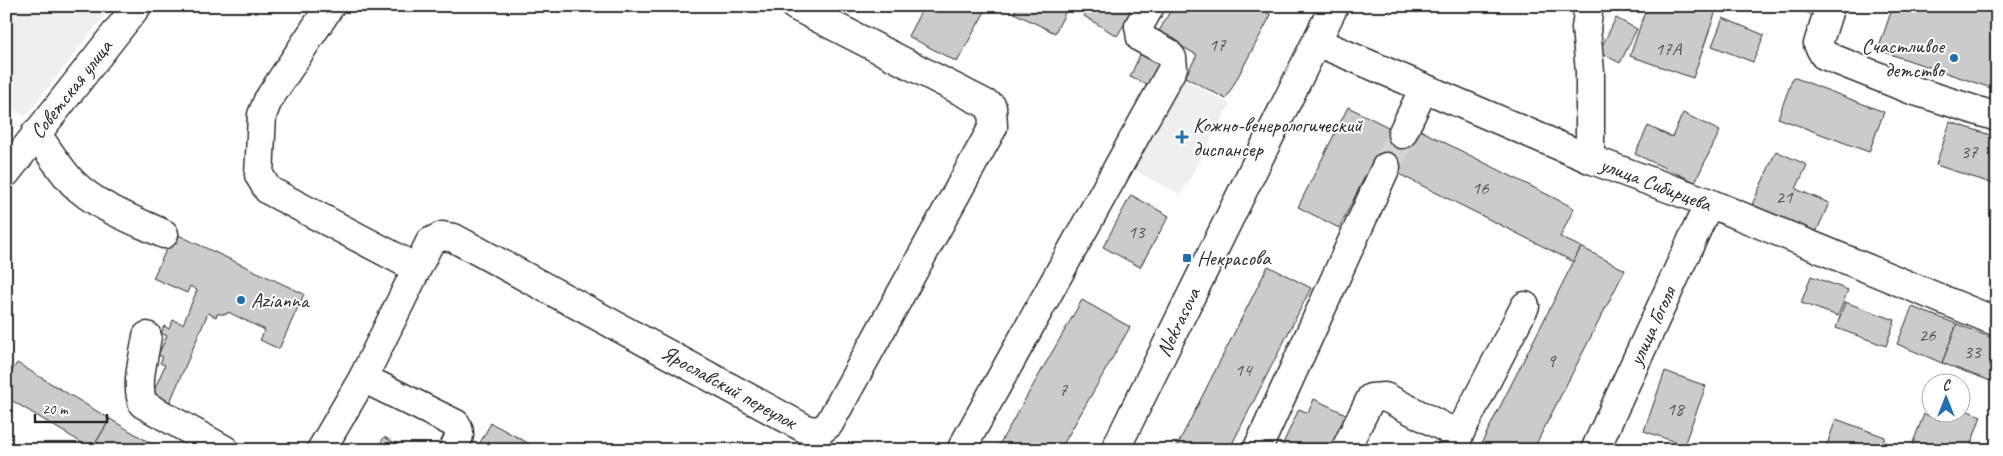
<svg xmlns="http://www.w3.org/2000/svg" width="2003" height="456" viewBox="0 0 2003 456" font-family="Caveat,sans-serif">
<rect width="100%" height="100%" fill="#fff"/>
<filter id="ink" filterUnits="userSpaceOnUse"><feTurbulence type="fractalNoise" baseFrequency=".02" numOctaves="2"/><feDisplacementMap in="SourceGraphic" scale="10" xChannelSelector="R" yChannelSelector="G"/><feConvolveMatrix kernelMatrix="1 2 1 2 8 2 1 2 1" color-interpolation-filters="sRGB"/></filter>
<g filter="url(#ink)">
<!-- built -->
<g fill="#efefef">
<path d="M6,6h106l-87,111 -19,-12z"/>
<path d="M1183,79l47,25 -49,91 -47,-25z"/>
</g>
<!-- building -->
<g fill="#cbcbcb" stroke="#2b2b2b">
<path d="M924,6h64l-31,56 -49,-26z"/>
<path d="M1017,6h40l9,5 -11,22 -41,-20z"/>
<path d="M1090,6h32l10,6 -15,24 -33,-20z"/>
<path d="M1173,6h82l16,9 -45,84 -41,-22 12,-22 -39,-22z"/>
<path d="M1647,6h65l5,2 -24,70 -63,-22z"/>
<path d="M1796,6h29l-4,12 -26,-10z"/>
<path d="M1893,6h104v84l-119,-40z"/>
<path d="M1616,18l21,11 -17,34 -21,-11z"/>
<path d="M1723,18l41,17 -11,27 -41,-16z"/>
<path d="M1142,50l21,10 -12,26 -21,-9z"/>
<path d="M1793,77l91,35 -15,40 -91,-34z"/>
<path d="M1348,107l64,32 6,-10 156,79 -14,29 21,10 -7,15 -201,-101 -34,67 -41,-21z"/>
<path d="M1683,113l37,18 -25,51 -60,-28 13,-28 24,11z"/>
<path d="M1950,122l47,15v48l-61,-20z"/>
<path d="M1776,151l31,14 -11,24 33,14 -14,32 -64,-28z"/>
<path d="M1131,195l38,21 -29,51 -37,-20z"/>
<path d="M174,233l130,61 -25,55 -19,-9 5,-10 -37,-18 -1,2h-10l-1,3 -8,-4 -38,89 -18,-7 13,-30 -5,-2 3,-6 -5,-2 9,-19 -6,-3 3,-7 5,3 4,-9 10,4 14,-34 -7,-4 -3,7 -34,-15z"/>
<path d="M1581,247l44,23 -92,180h-55z"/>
<path d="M1268,266l43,22 -82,162h-54z"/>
<path d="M1811,276l37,14 -10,26 -37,-13z"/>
<path d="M1082,300l48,27 -70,123h-64z"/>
<path d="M1845,302l50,18 -9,26 -50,-18z"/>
<path d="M1912,307l45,17 -15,39 -45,-19z"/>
<path d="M1957,324l40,16 -1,43 -54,-20z"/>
<path d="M17,363l93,56 -18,30 -86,-52v-17z"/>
<path d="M1665,371l41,15 -22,59 -40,-14z"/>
<path d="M1314,399l34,16 -17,35h-51l19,-41 9,4z"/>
<path d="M1960,408l21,8 -12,34h-45l-12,-5 12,-31 17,6 2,-6h17z"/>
<path d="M110,419l52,31 -70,-1z"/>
<path d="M1836,419l49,18 -5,13h-55z"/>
<path d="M491,423l50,27h-65z"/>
<path d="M384,437l25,13h-32z"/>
</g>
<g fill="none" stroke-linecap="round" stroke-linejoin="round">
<!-- minor-tunnel -->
<path stroke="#d5d5d5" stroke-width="28" stroke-dasharray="28 14" stroke-linecap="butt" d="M1386,167l16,-33"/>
<!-- minor casing -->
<g stroke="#2b2b2b" stroke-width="31">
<g id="minor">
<path d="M330,6l-62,94 -6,15 -3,60 9,15 148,78"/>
<path d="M1589,6l-3,22 4,44v87"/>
<path d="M1830,6l-12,38 6,11 88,35 85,27"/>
<path d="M1317,42l273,117 119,44 288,119"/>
<path d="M36,133c12,17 23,35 37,50 24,24 61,37 91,51"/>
<path d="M1402,134l22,-46"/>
<path d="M147,336c-3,22 -12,47 -4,68l82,46"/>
<path d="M363,378l93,46c6,10 2,16 -3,26"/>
<path d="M321,450l42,-72 67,-136 12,-6 12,2 354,192 12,1 9,-7 164,-297 -1,-20 -197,-101"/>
<path d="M961,450l212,-382 -1,-10 -5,-6 -26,-14 -2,-12 11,-20"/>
<path d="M1257,450l129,-283"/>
<path d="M1345,450l26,-52 14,-1 74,38"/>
<path d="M1451,450l74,-144"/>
<path d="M1595,450l114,-247"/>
</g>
</g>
<!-- major casing -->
<g stroke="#2b2b2b" stroke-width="31">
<g id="major">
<path d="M6,173l131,-167"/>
<path d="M1115,450l219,-444"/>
</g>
</g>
<!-- minor -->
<use href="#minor" stroke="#fff" stroke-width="28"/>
<!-- major -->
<use href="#major" stroke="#fff" stroke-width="28"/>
</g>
</g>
<!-- markers -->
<g fill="#1f6fb2" stroke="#fff" stroke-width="2">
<circle cx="1954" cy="58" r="5"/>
<path d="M1179.5 129.5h5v5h5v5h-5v5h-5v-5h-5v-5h5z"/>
<rect x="1182" y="253" width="10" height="10" rx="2.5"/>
<circle cx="241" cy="300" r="5"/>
</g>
<g text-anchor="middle" stroke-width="4" stroke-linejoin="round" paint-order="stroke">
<!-- number labels -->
<g font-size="19" fill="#535353">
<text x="1217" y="51">17</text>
<text x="1668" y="55">17А</text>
<text x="1969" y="158">37</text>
<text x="1480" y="194">16</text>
<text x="1784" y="203">21</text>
<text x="1136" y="238">13</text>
<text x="1927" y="341">26</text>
<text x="1972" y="358">33</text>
<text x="1551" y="367">9</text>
<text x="1243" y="376">14</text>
<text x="1063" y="396">7</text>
<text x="1675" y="415">18</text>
</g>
<!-- poi labels -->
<g font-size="21" fill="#2b2b2b" stroke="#fff" text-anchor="start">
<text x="1944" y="53" text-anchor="end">Счастливое<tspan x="1944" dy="24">детство</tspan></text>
<text x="1193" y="132">Кожно-венерологический<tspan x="1193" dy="24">диспансер</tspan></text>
<text x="1197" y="265">Некрасова</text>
<text x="251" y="307">Azianna</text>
</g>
<!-- street labels -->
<g font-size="21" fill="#2b2b2b" stroke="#fff">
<text transform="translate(71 89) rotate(-52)" y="7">Советская улица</text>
<text transform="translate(1656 184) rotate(21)" y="7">улица Сибирцева</text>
<text transform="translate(1178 322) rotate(-64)" y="7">Nekrasova</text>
<text transform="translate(1652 326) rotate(-65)" y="7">улица Гоголя</text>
<text transform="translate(729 387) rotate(29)" y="7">Ярославский переулок</text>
</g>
</g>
<!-- margin -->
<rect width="2003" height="456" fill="none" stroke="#fff" stroke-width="25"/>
<rect x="12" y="12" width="1978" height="431" fill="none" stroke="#2b2b2b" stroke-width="2" filter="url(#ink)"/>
<!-- north arrow -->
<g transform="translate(1946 398)"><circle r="24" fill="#ffffff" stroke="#aaaaaa"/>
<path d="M0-4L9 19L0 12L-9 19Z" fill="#1f6fb2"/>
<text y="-8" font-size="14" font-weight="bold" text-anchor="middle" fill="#2b2b2b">С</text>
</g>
<!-- scale -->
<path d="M35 414v8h72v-8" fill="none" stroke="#2b2b2b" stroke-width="2.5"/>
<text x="42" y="414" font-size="15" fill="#2b2b2b" stroke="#ffffff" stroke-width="4" paint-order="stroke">20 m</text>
</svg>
